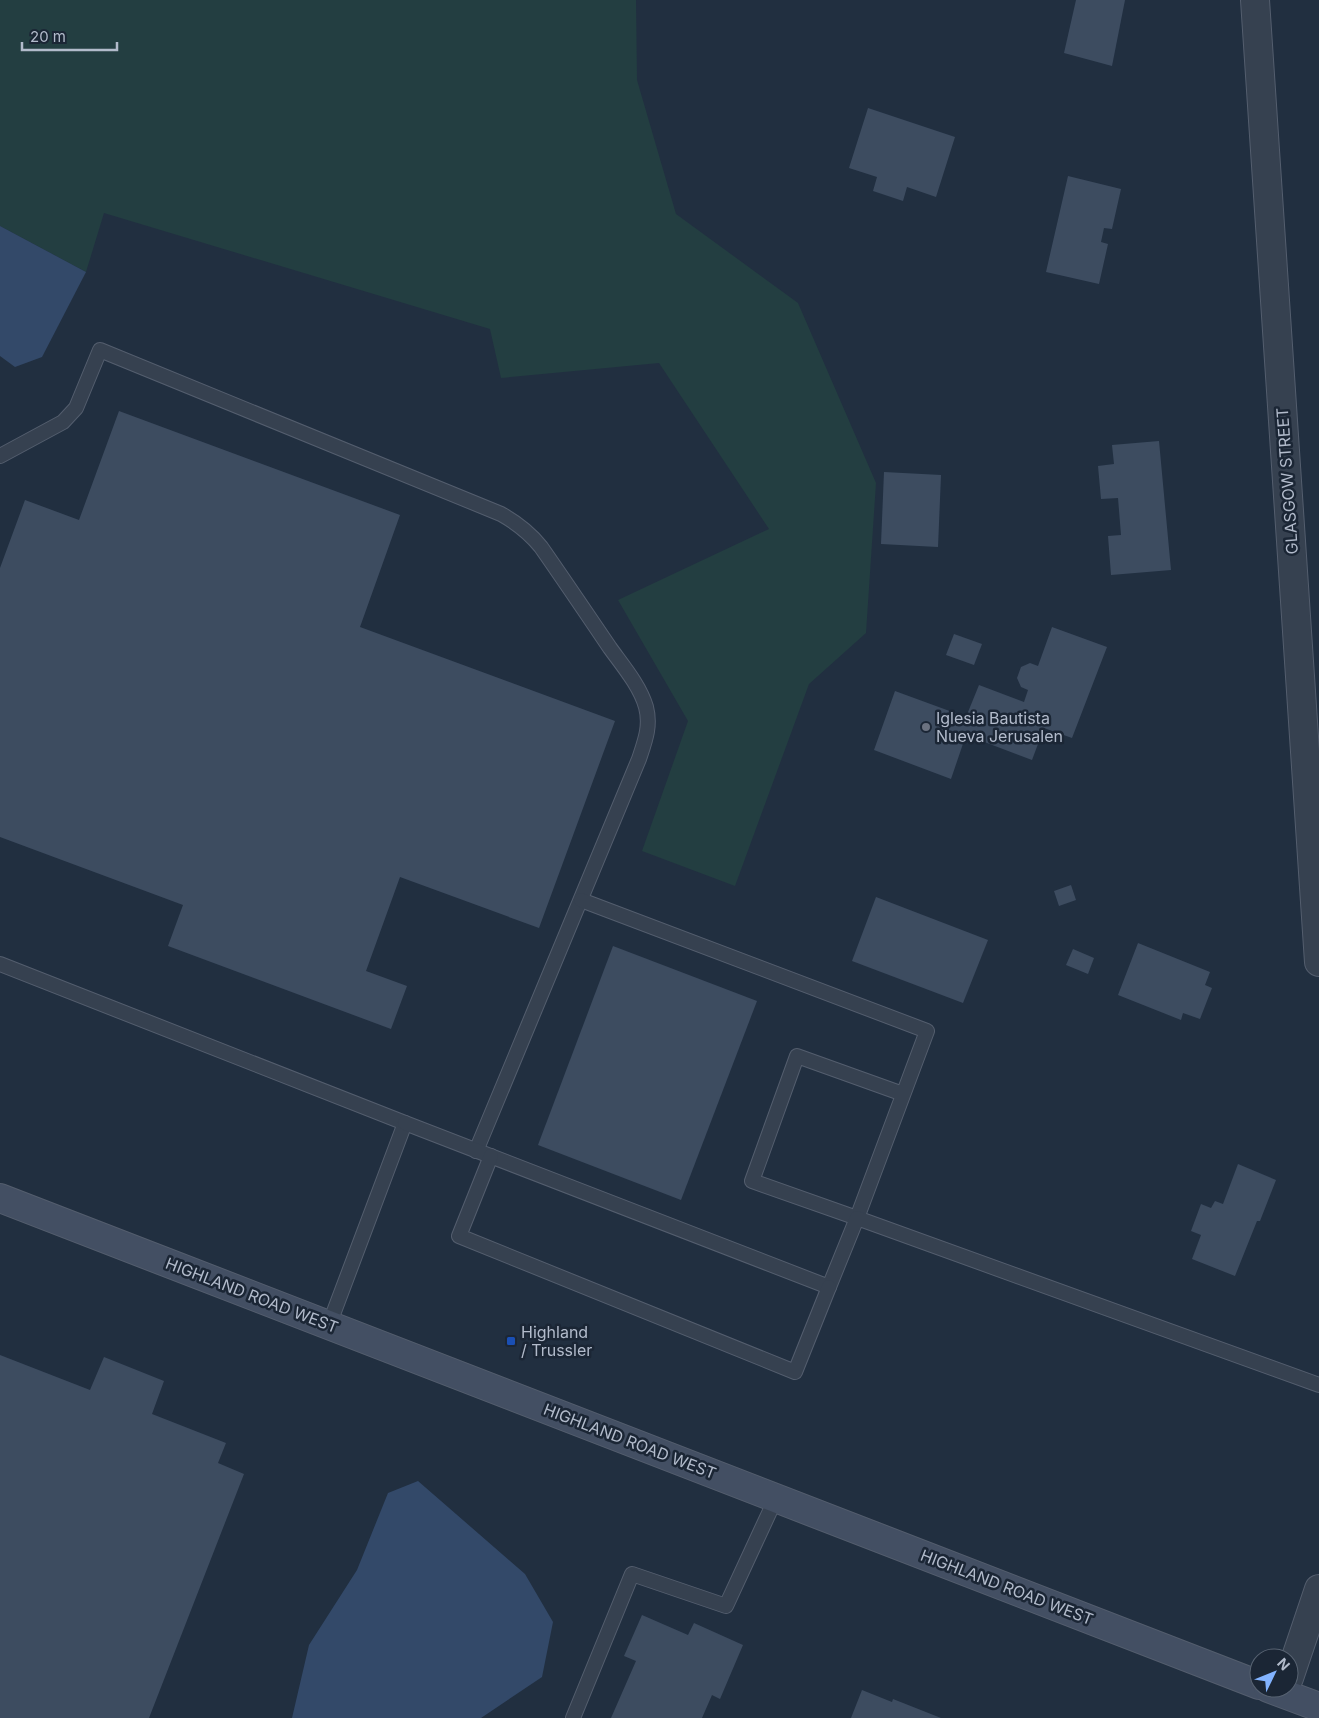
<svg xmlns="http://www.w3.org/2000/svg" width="1319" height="1718" viewBox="0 0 1319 1718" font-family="Inter,sans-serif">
<rect width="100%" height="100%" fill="#212f40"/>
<!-- green -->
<path fill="#233e41" d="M0,0h636l1,80 39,134 122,89 78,180 -10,150 -57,51 -74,202 -93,-35 46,-130 -70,-121 151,-71 -110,-166 -158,15 -11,-49 -386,-116 -18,59 -86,-46z"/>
<!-- water -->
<g fill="#334969">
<path d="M0,226l86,46 -44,85 -27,10 -15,-11z"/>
<path d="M418,1481l107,93 28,48 -11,55 -61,41h-189l17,-73 48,-75 31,-77z"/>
</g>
<!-- building -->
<g fill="#3d4c60">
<path d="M1076,0h49l-13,66 -48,-13z"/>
<path d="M868,108l87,29 -19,60 -29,-10 -4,14 -30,-10 4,-14 -28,-9z"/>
<path d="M1068,176l53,13 -9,40 -8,-1 -3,14 7,2 -9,40 -53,-12z"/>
<path d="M119,411l281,104 -40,112 255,94 -76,207 -139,-51 -34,94 41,15 -16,43 -223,-83 15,-41 -183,-68v-269l25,-68 54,20z"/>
<path d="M1159,441l12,129 -60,5 -3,-39 13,-1 -3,-37 -17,1 -3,-33 16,-2 -2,-19z"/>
<path d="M884,472l57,3 -3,72 -57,-3z"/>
<path d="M1052,627l55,20 -35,91 -28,-10 -12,32 -66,-25 -15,44 -77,-29 21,-59 71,26 13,-32 45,17 4,-12 -7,-3 -4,-9 4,-11 9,-4 8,3z"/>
<path d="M954,634l28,10 -8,21 -28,-10z"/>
<path d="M1071,885l5,15 -17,6 -5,-15z"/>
<path d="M876,897l112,43 -25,63 -111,-42z"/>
<path d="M1138,943l72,29 -5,13 7,3 -12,31 -17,-6 -2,7 -63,-25z"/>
<path d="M613,946l144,55 -76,199 -143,-55z"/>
<path d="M1073,949l21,9 -6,16 -22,-9z"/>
<path d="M1238,1164l38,16 -16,41h-3l-22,55 -43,-17 9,-24 -10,-4 10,-27 10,4 4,-7 8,3z"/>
<path d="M0,1355l90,35 14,-33 60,24 -12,33 74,29 -8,20 26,11 -95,244h-149z"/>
<path d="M642,1615l46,20 6,-12 49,22 -23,54 -8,-4 -10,23h-91l25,-57 -12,-5z"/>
<path d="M862,1690l30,12 1,-3 48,19h-90z"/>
</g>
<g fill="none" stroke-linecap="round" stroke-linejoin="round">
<!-- lane casing -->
<g stroke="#545e6e" stroke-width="16">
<g id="lane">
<path d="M0,456l63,-34 13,-14 24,-58 401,164c16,9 28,18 40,33 23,33 46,67 69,101 13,18 30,38 36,59 5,19 -1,34 -7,52l-163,392"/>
<path d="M581,900l346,131 -70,187 -105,-37 45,-125 106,38"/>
<path d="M0,964l405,159 -76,202"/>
<path d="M405,1123l424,164 28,-69 462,167"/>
<path d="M491,1156l-32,80 336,136 34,-85"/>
<path d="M573,1718l59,-144 94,32 50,-108"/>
</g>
</g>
<!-- street casing -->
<g stroke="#545e6e" stroke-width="30">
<g id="street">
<path d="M1255,0l64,962"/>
<path d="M1289,1678l30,-89"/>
</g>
</g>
<!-- secondary casing -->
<g stroke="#545e6e" stroke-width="30">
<g id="secondary">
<path d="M0,1198l1259,487"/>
<path d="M1268,1688l51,19"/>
</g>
</g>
<!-- lane -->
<use href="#lane" stroke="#364150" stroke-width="14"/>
<!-- street -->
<use href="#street" stroke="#364150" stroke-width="28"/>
<!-- secondary -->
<use href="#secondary" stroke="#434f63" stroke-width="28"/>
</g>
<!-- markers -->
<circle fill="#6b7280" stroke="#1b2635" stroke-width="2" cx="926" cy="727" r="5"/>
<rect fill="#1a4fb4" stroke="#1b2635" stroke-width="2" x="506" y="1336" width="10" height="10" rx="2.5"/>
<g text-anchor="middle" stroke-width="5" stroke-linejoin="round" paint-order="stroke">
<!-- street labels -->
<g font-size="16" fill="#b2bbcb" stroke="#1b2635">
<text transform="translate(1287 481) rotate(-94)" y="6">GLASGOW STREET</text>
<text transform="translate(252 1295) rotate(21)" y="6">HIGHLAND ROAD WEST</text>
<text transform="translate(630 1441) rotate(21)" y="6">HIGHLAND ROAD WEST</text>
<text transform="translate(1007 1587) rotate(21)" y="6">HIGHLAND ROAD WEST</text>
</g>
<!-- poi labels -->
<g font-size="16" fill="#b2bbcb" stroke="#1b2635" text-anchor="start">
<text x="936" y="724">Iglesia Bautista<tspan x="936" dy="18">Nueva Jerusalen</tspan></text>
<text x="521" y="1338">Highland<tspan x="521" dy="18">/ Trussler</tspan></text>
</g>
</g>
<!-- north arrow -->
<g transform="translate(1274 1673) rotate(47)"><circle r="24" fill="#1b2635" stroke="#576271"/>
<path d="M0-4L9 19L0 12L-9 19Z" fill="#82b3ff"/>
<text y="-8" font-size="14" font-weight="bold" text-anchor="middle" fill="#b2bbcb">N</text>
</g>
<!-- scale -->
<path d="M22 42v8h95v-8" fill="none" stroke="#b2bbcb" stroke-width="2.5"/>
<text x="30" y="42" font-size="15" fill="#b2bbcb" stroke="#1b2635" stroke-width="4" paint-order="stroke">20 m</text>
</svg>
